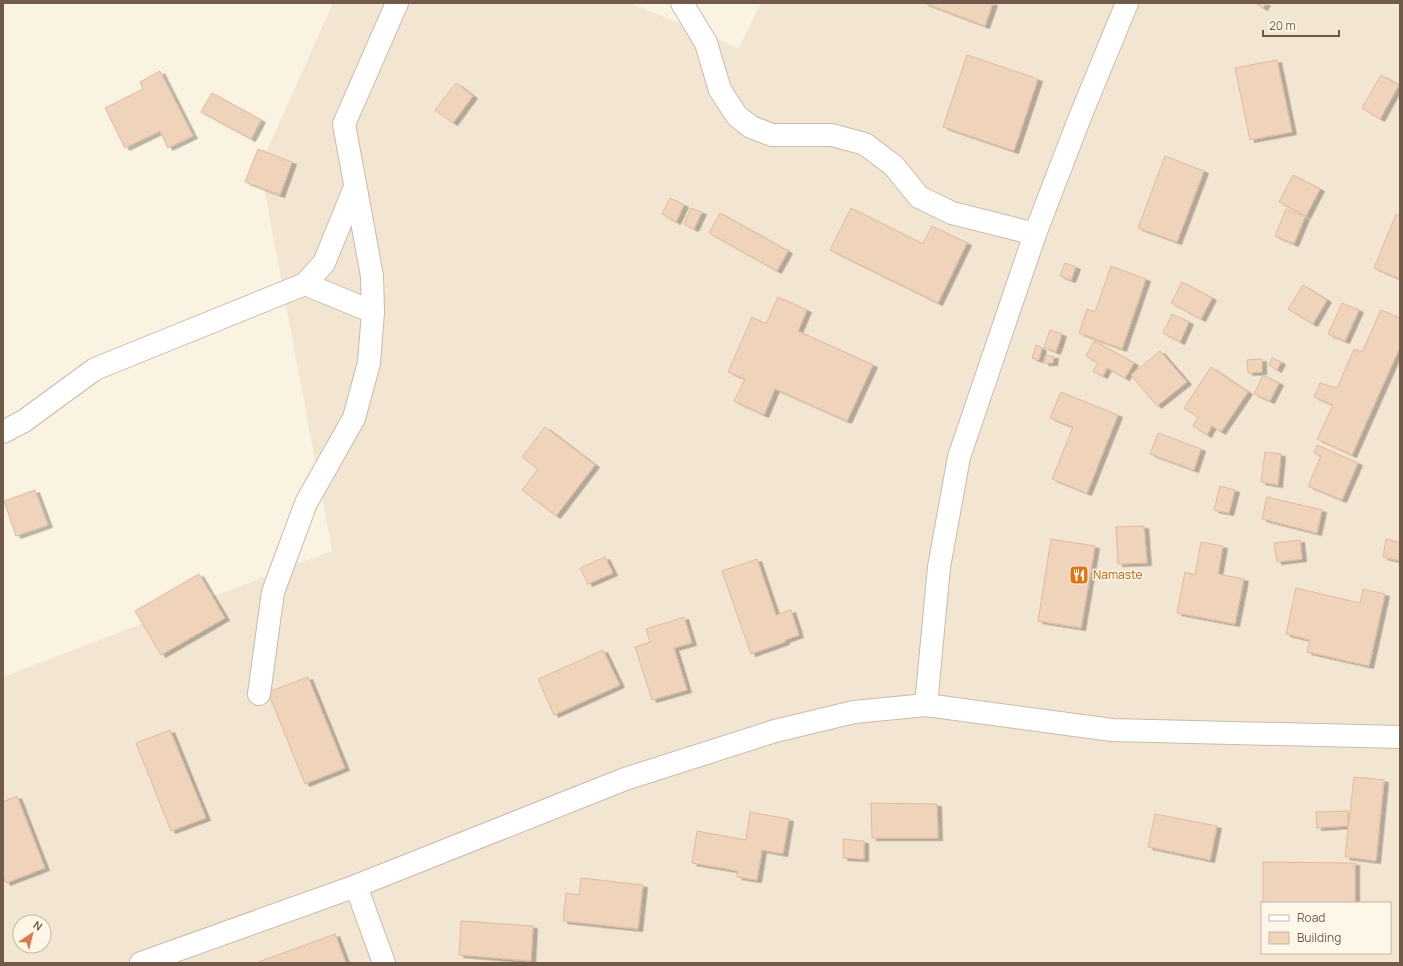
<svg xmlns="http://www.w3.org/2000/svg" width="1403" height="966" viewBox="0 0 1403 966" font-family="Manrope,sans-serif">
<defs>
<filter id="shadow"><feDropShadow dx="4.5" dy="2.5" stdDeviation="0" flood-color="#0004"/></filter>
</defs>
<rect width="100%" height="100%" fill="#fbf3e2"/>
<!-- residential -->
<path fill="#f2e5d1" fill-rule="evenodd" d="M333,3h297l109,45 22,-45h639v960h-1397v-286l329,-126 -72,-385zM1262,903h128v50h-128zM20,922h24v24h-24z"/>
<!-- building -->
<g fill="#efd3bb" stroke="#e1bb9c" filter="url(#shadow)">
<path d="M924,3h69l-8,23z"/>
<path d="M1255,3h11l-3,5z"/>
<path d="M967,55l71,24 -24,72 -71,-24z"/>
<path d="M1277,60l15,72 -42,8 -15,-72z"/>
<path d="M160,71l33,65 -25,12 -8,-17 -35,17 -20,-40 38,-19 -3,-7z"/>
<path d="M1381,75l18,10 -19,34 -18,-11z"/>
<path d="M456,83l17,13 -20,27 -18,-13z"/>
<path d="M212,93l49,27 -10,19 -50,-27z"/>
<path d="M258,149l34,13 -12,33 -35,-13z"/>
<path d="M1165,156l39,15 -27,71 -39,-14z"/>
<path d="M1293,175l27,14 -14,27 -27,-14z"/>
<path d="M670,198l14,7 -8,17 -14,-8z"/>
<path d="M691,208l11,4 -8,17 -10,-5z"/>
<path d="M851,208l72,36 9,-18 35,17 -29,60 -108,-53z"/>
<path d="M1286,209l19,8 -11,27 -19,-8z"/>
<path d="M720,213l68,38 -11,20 -68,-38z"/>
<path d="M1396,214l4,2v63l-26,-11z"/>
<path d="M1065,263l11,4 -5,13 -11,-4z"/>
<path d="M1111,266l35,13 -24,70 -43,-16 8,-24 8,3z"/>
<path d="M1182,282l30,16 -11,21 -30,-16z"/>
<path d="M1303,285l24,15 -14,24 -25,-15z"/>
<path d="M778,297l29,13 -9,21 75,34 -26,56 -72,-32 -11,26 -30,-14 11,-22 -17,-7 24,-55 14,7z"/>
<path d="M1342,303l17,7 -14,31 -17,-7z"/>
<path d="M1381,310l19,8v29l-48,108 -35,-16 16,-34 -19,-8 6,-14 17,5 17,-39 8,3z"/>
<path d="M1172,314l17,8 -9,20 -17,-9z"/>
<path d="M1050,330l12,4 -6,18 -12,-5z"/>
<path d="M1094,341l40,22 -9,15 -18,-10 -4,8 -10,-5 5,-8 -12,-7z"/>
<path d="M1036,345l6,3 -3,12 -7,-2z"/>
<path d="M1160,351l27,31 -30,24 -26,-31z"/>
<path d="M1045,356h9l-1,7h-9z"/>
<path d="M1272,358l9,4 -4,8 -8,-5z"/>
<path d="M1262,359v13l-14,1 -1,-13z"/>
<path d="M1211,367l37,25 -27,40 -9,-6 -5,9 -14,-9 5,-9 -14,-9z"/>
<path d="M1263,375l16,8 -9,18 -16,-7z"/>
<path d="M1061,392l57,23 -31,78 -35,-14 21,-52 -23,-9z"/>
<path d="M545,427l50,38 -39,51 -34,-26 16,-21 -16,-12z"/>
<path d="M1158,433l43,16 -7,21 -44,-16z"/>
<path d="M1317,445l41,18 -16,37 -34,-14 13,-30 -7,-3z"/>
<path d="M1265,452l16,2 -3,31 -17,-3z"/>
<path d="M1220,486l15,4 -6,23 -15,-3z"/>
<path d="M35,490l13,35 -32,11 -12,-35z"/>
<path d="M1267,497l55,13 -5,23 -55,-14z"/>
<path d="M1144,526l3,37 -29,1 -2,-37z"/>
<path d="M1051,539l44,7 -14,82 -43,-7z"/>
<path d="M1386,539l14,3v19l-17,-4z"/>
<path d="M1300,540l2,19 -25,3 -3,-19z"/>
<path d="M1201,542l22,4 -5,28 26,5 -9,45 -58,-11 8,-41 10,3z"/>
<path d="M605,557l8,16 -25,11 -8,-16z"/>
<path d="M757,559l19,56 15,-5 8,25 -14,5v2l-34,12 -29,-83z"/>
<path d="M199,574l26,44 -64,37 -26,-44z"/>
<path d="M1296,588l64,15 3,-14 22,5 -16,72 -62,-14 3,-12 -24,-6z"/>
<path d="M684,617l8,26 -18,5 13,42 -35,10 -17,-53 15,-5 -4,-13z"/>
<path d="M603,650l17,35 -66,30 -16,-36z"/>
<path d="M308,677l37,91 -40,16 -37,-92z"/>
<path d="M170,730l36,88 -35,13 -35,-88z"/>
<path d="M1354,777l30,3 -8,81 -31,-4z"/>
<path d="M17,796l28,72 -39,15 -3,-6v-75z"/>
<path d="M871,803l66,1 1,34h-66z"/>
<path d="M1348,811v15l-31,2 -1,-16z"/>
<path d="M750,812l39,7 -6,35 -21,-4 -5,30 -20,-3 1,-6 -46,-8 5,-32 49,9z"/>
<path d="M1155,814l62,12 -7,34 -62,-13z"/>
<path d="M843,839l21,2v18l-21,-1z"/>
<path d="M1263,862l92,1v40h-92z"/>
<path d="M581,878l62,7 -5,44 -75,-8 3,-28 13,2z"/>
<path d="M461,921l72,5 -2,35 -72,-6z"/>
<path d="M335,934l11,29h-90z"/>
</g>
<g fill="none" stroke-linecap="round" stroke-linejoin="round">
<!-- minor casing -->
<g stroke="#cbbba9" stroke-width="24">
<g id="minor">
<path d="M682,3l24,40 14,47 17,26 14,11 21,8h60l33,9 29,22 25,31 33,16 83,21"/>
<path d="M305,284l68,28"/>
<path d="M3,432l21,-11 71,-52 210,-85 19,-21 31,-76"/>
<path d="M259,694l14,-102 33,-89 48,-85 15,-55 4,-51 -1,-36 -28,-152 53,-121"/>
<path d="M926,705l13,-138 20,-110 76,-223 45,-117 47,-114"/>
<path d="M356,886l28,77"/>
<path d="M141,963l215,-77 269,-107 150,-48 79,-19 72,-7 186,25 288,7"/>
</g>
</g>
<!-- minor -->
<use href="#minor" stroke="#fff" stroke-width="22"/>
</g>
<!-- icons -->
<defs>
<g id="restaurant-square" transform="scale(1)"><rect x="-9" y="-9" width="18" height="18" rx="4" fill="#e8710a" stroke="#fef7e8"/><path d="M-5-6h1v4h1v-4h1v4h1v-4h1v5L-1.5 .5V6h-2V.5L-5-1ZM5-6V6H3V1.5H1.5Q1.5-4 5-6Z" fill="#fff"/></g>
</defs>
<g fill-rule="evenodd">
<use href="#restaurant-square" x="1079" y="575"/>
</g>
<g text-anchor="middle" stroke-width="3" stroke-linejoin="round" paint-order="stroke">
<!-- food labels -->
<g font-size="12" fill="#c56008" stroke="#fef7e8" text-anchor="start">
<text x="1093" y="579">Namaste</text>
</g>
</g>
<!-- border -->
<rect width="1403" height="966" fill="none" stroke="#715a4a" stroke-width="8"/>
<!-- legend -->
<rect x="1261" y="902" width="130" height="52" fill="#fef7e8" stroke="#c6b8a9"/>
<rect x="1269" y="915" width="20" height="6" fill="#ffffff" stroke="#c6b8a9"/>
<text x="1297" y="922" font-size="12" fill="#715a4a">Road</text>
<rect x="1269" y="932" width="20" height="12" fill="#efd3bb" stroke="#c6b8a9"/>
<text x="1297" y="942" font-size="12" fill="#715a4a">Building</text>
<!-- north arrow -->
<g transform="translate(32 934) rotate(35)"><circle r="19" fill="#fef7e8" stroke="#c6b8a9"/>
<path d="M0-3L7 15L0 10L-7 15Z" fill="#df774c"/>
<text y="-6" font-size="11" font-weight="bold" text-anchor="middle" fill="#715a4a">N</text>
</g>
<!-- scale -->
<path d="M1263 30v6h76v-6" fill="none" stroke="#715a4a" stroke-width="2"/>
<text x="1269" y="30" font-size="12" fill="#715a4a" stroke="#fef7e8" stroke-width="3" paint-order="stroke">20 m</text>
</svg>
